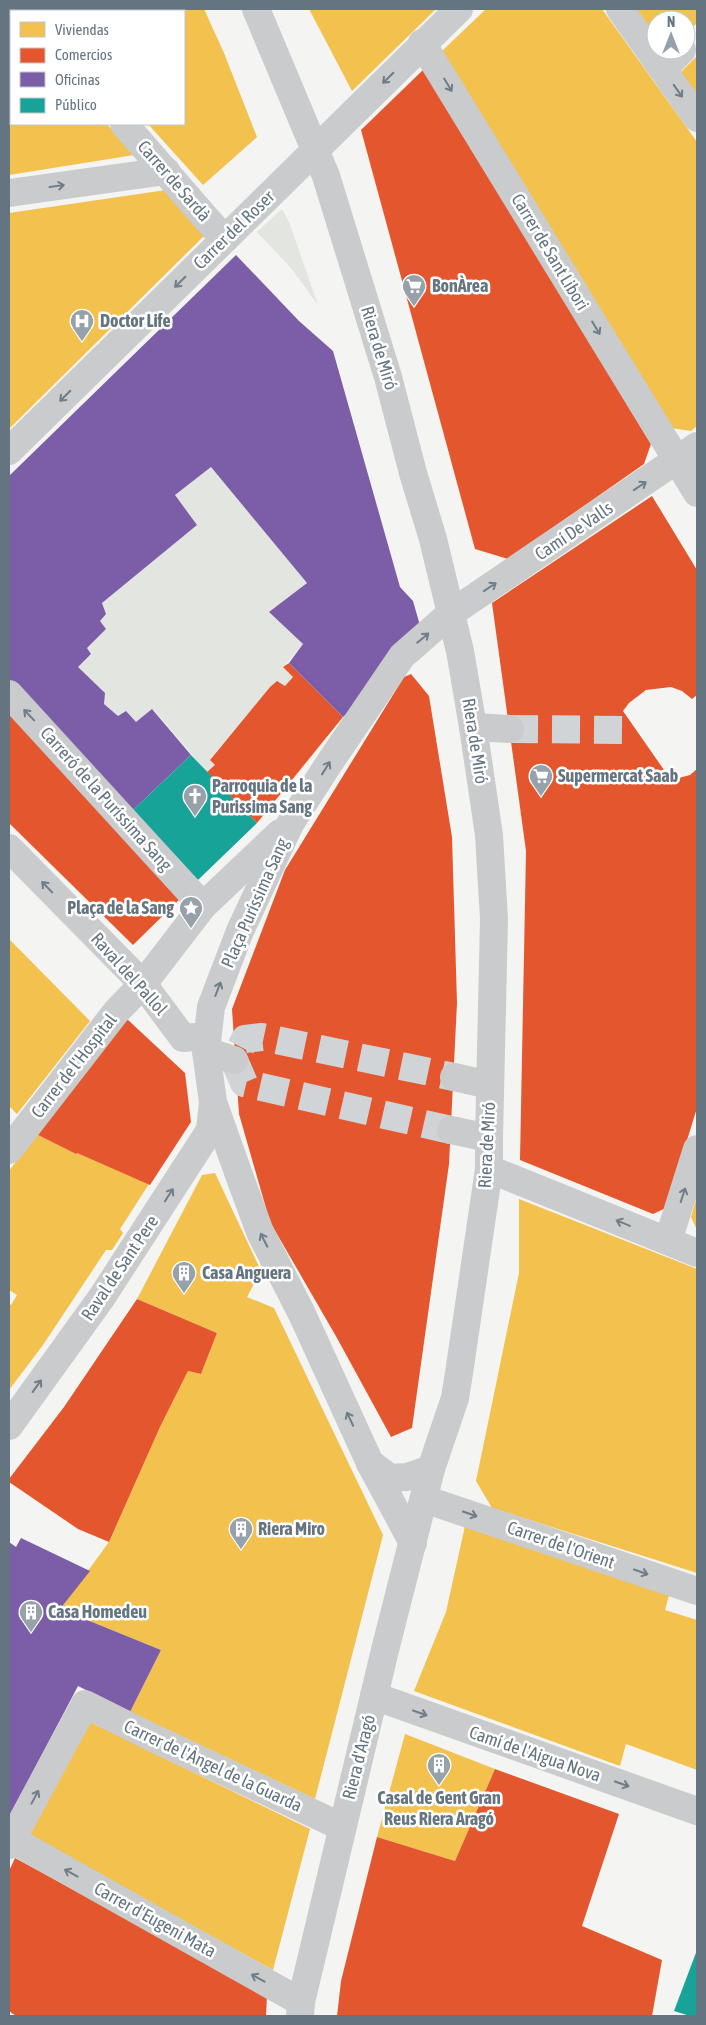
<svg xmlns="http://www.w3.org/2000/svg" width="706" height="2025" viewBox="0 0 706 2025" font-family="'Asap Condensed',sans-serif">
<rect width="100%" height="100%" fill="#f4f4f2"/>
<!-- green -->
<g fill="#e3e6e0">
<path d="M282,209l7,13 29,83 -27,-37 -34,-36z"/>
<path d="M211,467l96,116 -38,29 34,32 -20,23 10,10 -8,9 -8,-5 -7,6 -60,72 5,6 -8,7 -54,-63 -17,13 -10,-11 -8,5 -14,-12 -26,-37 13,-12 -4,-7 19,-19 -6,-8 6,-7 -4,-11 95,-78 -22,-30z"/>
</g>
<!-- homes -->
<g fill="#f2c14e">
<path d="M43,9h161l20,44 33,84 -54,48 -55,-61h36v-113h-139z"/>
<path d="M309,9h127l-84,82z"/>
<path d="M486,9h116l95,133v284l-6,5 -20,-3 -229,-377z"/>
<path d="M634,9h63v14l-11,11v-14h-30v20z"/>
<path d="M9,10l2,3v111h96l27,31 -125,20z"/>
<path d="M697,56v41l-17,-24z"/>
<path d="M166,190l39,45 -196,194v-216z"/>
<path d="M9,939l81,82 -73,93 -8,-8z"/>
<path d="M36,1134l40,20 1,-1 72,31 -29,45 3,4 -11,17h-6l-63,95 -34,45v-86l2,1 6,-10 -8,-5v-119z"/>
<path d="M215,1173l46,98 -14,26 27,11 109,227 -68,264 -185,-87 31,-62 -101,-41 49,-67 51,-115 28,-56 13,3 16,-41 -80,-34 65,-124z"/>
<path d="M697,1196v34l-6,-13z"/>
<path d="M519,1199l178,70v304l-205,-65 -16,-27 43,-208z"/>
<path d="M465,1526l205,66 -5,18 32,10v150l-71,-26 -6,22 -206,-75 32,-79z"/>
<path d="M90,1722l220,107 -37,141 -245,-135z"/>
<path d="M405,1734l90,35 -40,92 -78,-24z"/>
</g>
<!-- shops -->
<g fill="#e4572e">
<path d="M424,69l227,375 -7,20 -136,95 -33,-10 -114,-419z"/>
<path d="M652,496l45,74v125l-5,4 -10,-8 -11,-4 -25,3 -17,13 -6,8 48,69 19,-5 7,-6v339l-31,100 -13,6 -133,-54 6,-309 -34,-248z"/>
<path d="M289,663l54,54 -86,106 -50,-51 8,-7 -5,-5 60,-73 7,-6 8,5 8,-9 -10,-10z"/>
<path d="M411,674l18,22 23,141 5,166 -8,161 -37,264 -21,9 -54,-99 -67,-116 -31,-108 -7,-105 53,-139 119,-193z"/>
<path d="M9,708l174,188 -50,49 -124,-122z"/>
<path d="M127,1019l58,54 6,49 -41,63 -73,-32 -1,1 -40,-20z"/>
<path d="M137,1299l80,34 -16,41 -13,-3 -28,56 -51,115 -31,-13 -69,-47v-3l55,-72z"/>
<path d="M9,1577l56,35 -33,53 -23,-12z"/>
<path d="M495,1769l124,45 -37,112 80,34 -10,56h-315l4,-35 36,-144 78,24z"/>
<path d="M15,1858l252,137 -1,21h-250l-7,-5v-140z"/>
</g>
<!-- offices -->
<g fill="#7b5ea7">
<path d="M236,255l63,66 34,30 67,236 13,14 6,21 -2,11 -57,70 -17,14 -54,-54 14,-19 -34,-32 38,-29 -96,-116 -36,28 22,30 -95,78 4,11 -6,7 6,8 -19,19 4,6 -13,13 27,26 -1,11 14,12 8,-5 10,11 16,-13 39,46 -59,56 -123,-130v-205z"/>
<path d="M21,1538l69,33 -30,38 101,41 -31,62 -52,-26 -69,131v-275l7,5z"/>
</g>
<!-- public -->
<g fill="#17a398">
<path d="M191,755l66,68 -59,57 -66,-69z"/>
<path d="M697,1950v66h-7l-16,-5z"/>
</g>
<g fill="none" stroke-linecap="round" stroke-linejoin="round">
<!-- minor-tunnel -->
<g stroke="#d0d4d6" stroke-width="28" stroke-dasharray="28 14" stroke-linecap="butt">
<path d="M510,729l126,1"/>
<path d="M451,1130l-207,-47 -10,-23 11,-21 17,-2 192,40"/>
</g>
<!-- minor -->
<g stroke="#cacbcc" stroke-width="28">
<path d="M23,9l2,2"/>
<path d="M256,9l70,167 62,201 25,96 20,66 27,112 13,76 16,108 5,84 -5,219v31l-30,204 -4,25 -24,71 -46,181 -84,352 -1,14"/>
<path d="M620,9l77,109"/>
<path d="M422,43l275,450"/>
<path d="M663,69l19,-19"/>
<path d="M124,124l100,115"/>
<path d="M9,193l157,-22"/>
<path d="M9,451l450,-442"/>
<path d="M9,694l194,212"/>
<path d="M473,727l37,2"/>
<path d="M9,848l134,136 40,54 24,-2"/>
<path d="M206,1051l28,9"/>
<path d="M454,1077l36,8"/>
<path d="M451,1130l38,8"/>
<path d="M9,1150l107,-138 27,-28 60,-78 77,-73"/>
<path d="M489,1169l208,84"/>
<path d="M668,1241l29,-92"/>
<path d="M9,1426l93,-129 108,-167 3,-28"/>
<path d="M370,1463l20,15 17,-1 24,-8"/>
<path d="M424,1499l273,92"/>
<path d="M413,1543l-43,-80 -68,-149 -42,-82 -21,-57 -26,-73 -7,-51 5,-44 29,-76 50,-107 42,-65 70,-103 48,-42 247,-168"/>
<path d="M374,1696l323,115"/>
<path d="M9,1838l292,164"/>
<path d="M9,1845l76,-141 64,32 193,91"/>
</g>
</g>
<!-- one-way arrows -->
<defs><path id="oneway-shaft" d="M-6 0H5M1.5-3L5.5 0L1.5 3" fill="none" stroke-width="1.6" stroke-linecap="round" stroke-linejoin="round" transform="scale(1.25)"/></defs>
<g stroke="#6e7d88">
<use href="#oneway-shaft" transform="translate(388 78) rotate(135)"/>
<use href="#oneway-shaft" transform="translate(448 85) rotate(59)"/>
<use href="#oneway-shaft" transform="translate(678 91) rotate(55)"/>
<use href="#oneway-shaft" transform="translate(57 186) rotate(-8)"/>
<use href="#oneway-shaft" transform="translate(180 282) rotate(135)"/>
<use href="#oneway-shaft" transform="translate(596 328) rotate(59)"/>
<use href="#oneway-shaft" transform="translate(65 396) rotate(135)"/>
<use href="#oneway-shaft" transform="translate(640 486) rotate(-34)"/>
<use href="#oneway-shaft" transform="translate(490 587) rotate(-34)"/>
<use href="#oneway-shaft" transform="translate(423 638) rotate(-40)"/>
<use href="#oneway-shaft" transform="translate(29 715) rotate(-134)"/>
<use href="#oneway-shaft" transform="translate(326 768) rotate(-58)"/>
<use href="#oneway-shaft" transform="translate(47 887) rotate(-134)"/>
<use href="#oneway-shaft" transform="translate(218 989) rotate(-69)"/>
<use href="#oneway-shaft" transform="translate(169 1195) rotate(-57)"/>
<use href="#oneway-shaft" transform="translate(683 1195) rotate(-72)"/>
<use href="#oneway-shaft" transform="translate(623 1223) rotate(-158)"/>
<use href="#oneway-shaft" transform="translate(264 1240) rotate(-117)"/>
<use href="#oneway-shaft" transform="translate(37 1386) rotate(-54)"/>
<use href="#oneway-shaft" transform="translate(350 1419) rotate(-115)"/>
<use href="#oneway-shaft" transform="translate(470 1514) rotate(19)"/>
<use href="#oneway-shaft" transform="translate(641 1572) rotate(19)"/>
<use href="#oneway-shaft" transform="translate(420 1713) rotate(19)"/>
<use href="#oneway-shaft" transform="translate(622 1784) rotate(19)"/>
<use href="#oneway-shaft" transform="translate(35 1797) rotate(-62)"/>
<use href="#oneway-shaft" transform="translate(71 1873) rotate(-151)"/>
<use href="#oneway-shaft" transform="translate(258 1978) rotate(-151)"/>
</g>
<!-- icons -->
<defs>
<g id="supermarket-pin" transform="scale(1.25)"><path d="M0 17L-7.5 6A9.5 9.5 0 1 1 7.5 6Z" fill="#96a1a9" stroke="#fff"/><path d="M-6-5.5h2.5l.6 2H6L4.5 2H-2.5L-4.4-4H-6ZM-1.5 3.2a1.3 1.3 0 1 0 .1 0ZM3 3.2a1.3 1.3 0 1 0 .1 0Z" fill="#fff"/></g>
<g id="hospital-pin" transform="scale(1.25)"><path d="M0 17L-7.5 6A9.5 9.5 0 1 1 7.5 6Z" fill="#96a1a9" stroke="#fff"/><path d="M-5-5h3v3.5h4V-5h3V5h-3V1.5h-4V5h-3Z" fill="#fff"/></g>
<g id="church-pin" transform="scale(1.25)"><path d="M0 17L-7.5 6A9.5 9.5 0 1 1 7.5 6Z" fill="#96a1a9" stroke="#fff"/><path d="M-1.2-6h2.4v3.5h3.3v2.4h-3.3V6h-2.4V-.1h-3.3v-2.4h3.3Z" fill="#fff"/></g>
<g id="sight-pin" transform="scale(1.25)"><path d="M0 17L-7.5 6A9.5 9.5 0 1 1 7.5 6Z" fill="#96a1a9" stroke="#fff"/><path d="M0-6L1.8-2.2L6-1.7L2.9 1.2L3.7 5.4L0 3.3L-3.7 5.4L-2.9 1.2L-6-1.7L-1.8-2.2Z" fill="#fff"/></g>
<g id="building-pin" transform="scale(1.25)"><path d="M0 17L-7.5 6A9.5 9.5 0 1 1 7.5 6Z" fill="#96a1a9" stroke="#fff"/><path d="M-4-6H4V6H1V3H-1V6H-4ZM-2.5-4.3h1.7v1.8h-1.7ZM.8-4.3h1.7v1.8H.8ZM-2.5-1h1.7V.8h-1.7ZM.8-1h1.7V.8H.8Z" fill="#fff"/></g>
</defs>
<g fill-rule="evenodd">
<use href="#supermarket-pin" x="414" y="286"/>
<use href="#hospital-pin" x="82" y="321"/>
<use href="#supermarket-pin" x="541" y="776"/>
<use href="#church-pin" x="195" y="796"/>
<use href="#sight-pin" x="191" y="908"/>
<use href="#building-pin" x="184" y="1273"/>
<use href="#building-pin" x="241" y="1529"/>
<use href="#building-pin" x="31" y="1612"/>
<use href="#building-pin" x="439" y="1765"/>
</g>
<g text-anchor="middle" stroke-width="5" stroke-linejoin="round" paint-order="stroke">
<!-- street labels -->
<g font-size="18" fill="#647481" stroke="#fff">
<text transform="translate(174 181) rotate(49)" y="6">Carrer de Sardà</text>
<text transform="translate(234 230) rotate(-44)" y="6">Carrer del Roser</text>
<text transform="translate(550 252) rotate(59)" y="6">Carrer de Sant Libori</text>
<text transform="translate(379 348) rotate(73)" y="6">Riera de Miró</text>
<text transform="translate(574 531) rotate(-34)" y="6">Camí De Valls</text>
<text transform="translate(475 741) rotate(81)" y="6">Riera de Miró</text>
<text transform="translate(106 799) rotate(48)" y="6">Carreró de la Puríssima Sang</text>
<text transform="translate(255 903) rotate(-66)" y="6">Plaça Puríssima Sang</text>
<text transform="translate(129 974) rotate(48)" y="6">Raval del Pallol</text>
<text transform="translate(74 1066) rotate(-52)" y="6">Carrer de l'Hospital</text>
<text transform="translate(487 1145) rotate(-87)" y="6">Riera de Miró</text>
<text transform="translate(120 1268) rotate(-56)" y="6">Raval de Sant Pere</text>
<text transform="translate(561 1545) rotate(19)" y="6">Carrer de l'Orient</text>
<text transform="translate(535 1754) rotate(19)" y="6">Camí de l'Aigua Nova</text>
<text transform="translate(359 1757) rotate(-76)" y="6">Riera d'Aragó</text>
<text transform="translate(213 1766) rotate(25)" y="6">Carrer de l'Àngel de la Guarda</text>
<text transform="translate(155 1920) rotate(29)" y="6">Carrer d'Eugeni Mata</text>
</g>
<!-- poi labels -->
<g font-size="18" font-weight="bold" fill="#647481" stroke="#fff" text-anchor="start">
<text x="432" y="292">BonÀrea</text>
<text x="100" y="327">Doctor Life</text>
<text x="558" y="782">Supermercat Saab</text>
<text x="212" y="792">Parroquia de la<tspan x="212" dy="21">Purissima Sang</tspan></text>
<text x="174" y="914" text-anchor="end">Plaça de la Sang</text>
<text x="202" y="1279">Casa Anguera</text>
<text x="258" y="1535">Riera Miro</text>
<text x="48" y="1618">Casa Homedeu</text>
<text x="439" y="1804" text-anchor="middle">Casal de Gent Gran<tspan x="439" dy="21">Reus Riera Aragó</tspan></text>
</g>
</g>
<!-- border -->
<rect width="706" height="2025" fill="none" stroke="#647481" stroke-width="20"/>
<!-- legend -->
<rect x="10" y="10" width="175" height="115" fill="#ffffff" stroke="#c1c7cd"/>
<rect x="20" y="22" width="25" height="15" fill="#f2c14e" stroke="#c1c7cd"/>
<text x="55" y="35" font-size="15" fill="#647481">Viviendas</text>
<rect x="20" y="48" width="25" height="15" fill="#e4572e" stroke="#c1c7cd"/>
<text x="55" y="60" font-size="15" fill="#647481">Comercios</text>
<rect x="20" y="72" width="25" height="15" fill="#7b5ea7" stroke="#c1c7cd"/>
<text x="55" y="85" font-size="15" fill="#647481">Oficinas</text>
<rect x="20" y="98" width="25" height="15" fill="#17a398" stroke="#c1c7cd"/>
<text x="55" y="110" font-size="15" fill="#647481">Público</text>
<!-- north arrow -->
<g transform="translate(671 35)"><circle r="24" fill="#ffffff" stroke="#c1c7cd"/>
<path d="M0-4L9 19L0 12L-9 19Z" fill="#96a1a9"/>
<text y="-8" font-size="14" font-weight="bold" text-anchor="middle" fill="#647481">N</text>
</g>
</svg>
